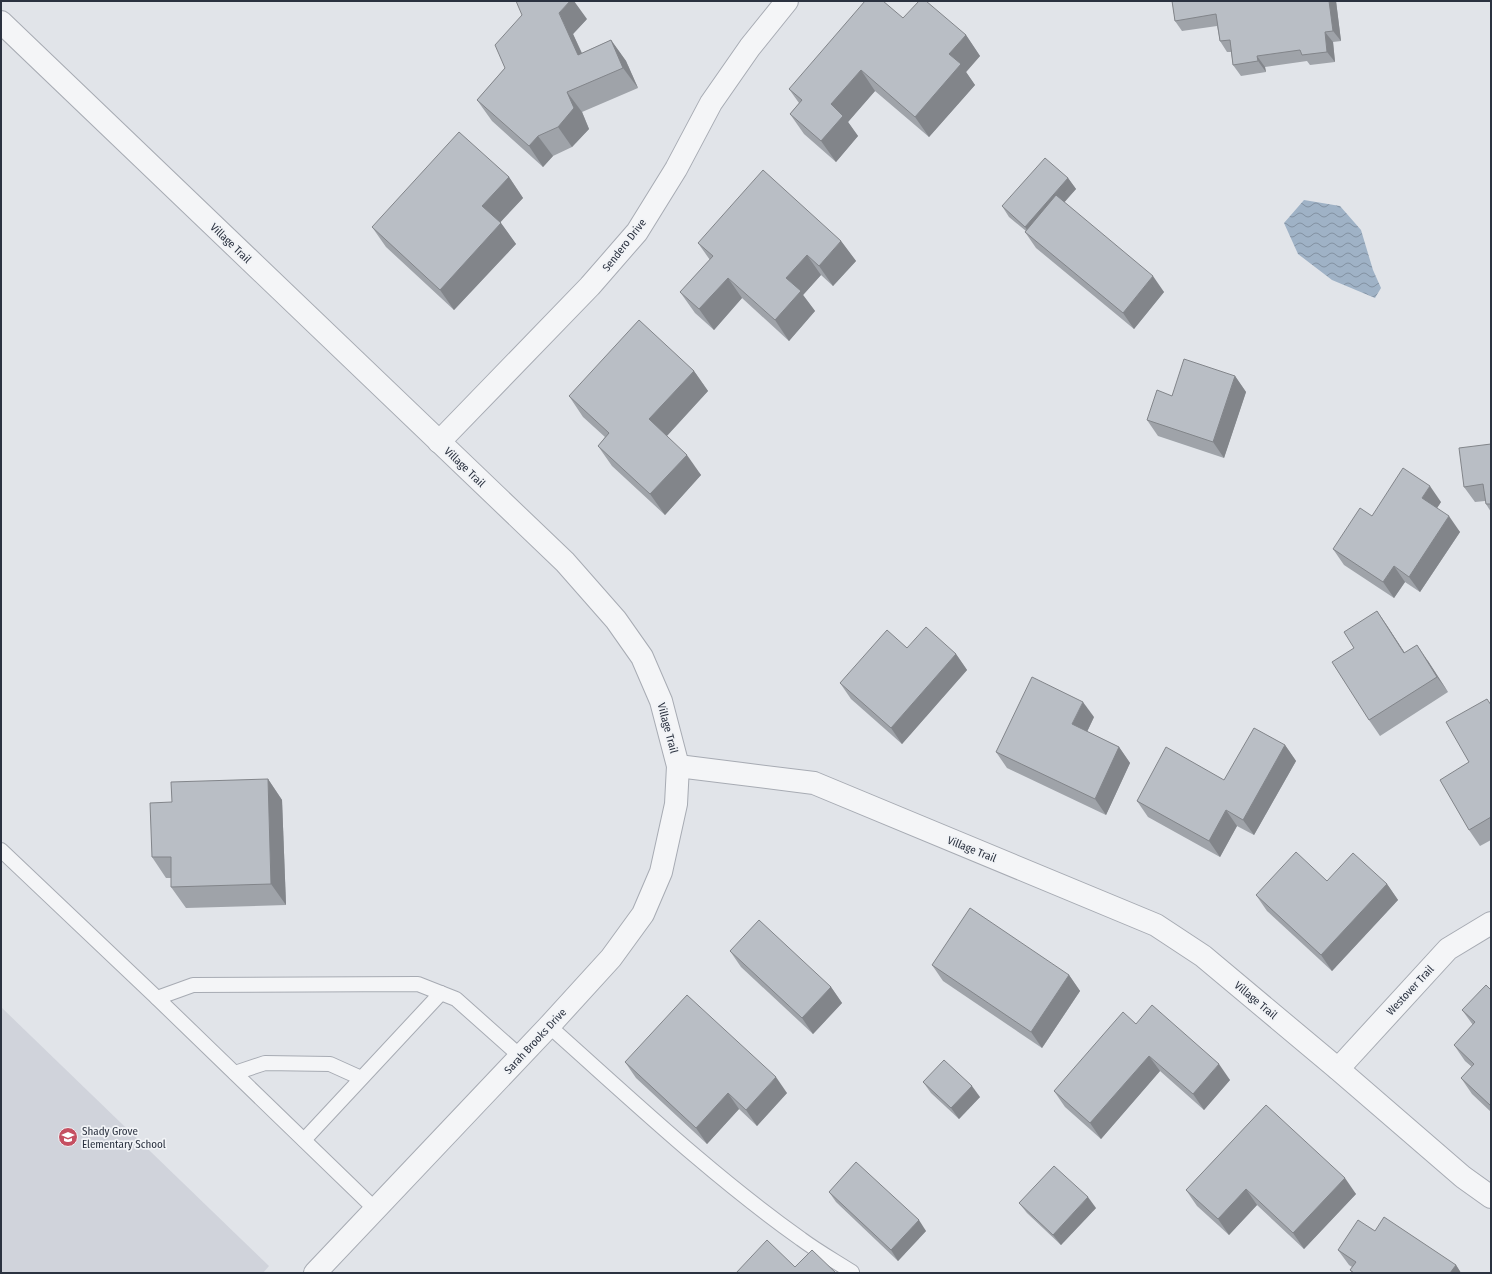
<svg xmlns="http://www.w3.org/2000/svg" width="1492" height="1274" viewBox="0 0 1492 1274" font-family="'Fira Sans Condensed',sans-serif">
<defs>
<pattern id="water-waves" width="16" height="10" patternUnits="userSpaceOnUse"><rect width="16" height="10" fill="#9fb2c6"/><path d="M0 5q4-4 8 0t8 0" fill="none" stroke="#8291a2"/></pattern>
</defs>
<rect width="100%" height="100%" fill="#e1e4e9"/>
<!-- built -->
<path fill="#d0d3db" d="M1,1007l268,259 -6,7h-262z"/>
<!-- water -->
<path fill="url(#water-waves)" d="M1304,200l36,6 21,24 12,40 8,18 -6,10 -43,-18 -34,-26 -14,-31z"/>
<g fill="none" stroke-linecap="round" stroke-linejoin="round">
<!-- service casing -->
<g stroke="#a7abb3" stroke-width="16">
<g id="service">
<path d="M1,850l156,148"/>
<path d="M549,1026c82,73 162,149 252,213 16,12 34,22 51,33"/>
<path d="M235,1073l30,-10 65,1 31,14"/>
<path d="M304,1140l137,-147"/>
<path d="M375,1209l-218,-211 36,-13 225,-1 38,15 64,57"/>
</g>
</g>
<!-- minor casing -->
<g stroke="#a7abb3" stroke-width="24">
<g id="minor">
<path d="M1,22l564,540 51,58 26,37 19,44 17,65 -2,38 -15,68 -18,42 -32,44 -62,68 -234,247"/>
<path d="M439,442l151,-156 47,-54 39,-63 35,-66 39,-56 37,-46"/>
<path d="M678,766l136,17 342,142 47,31 135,113 125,108 28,20"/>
<path d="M1338,1069l110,-120 43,-26"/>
</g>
</g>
<!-- service -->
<use href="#service" stroke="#f4f5f7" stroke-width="14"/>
<!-- minor -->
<use href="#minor" stroke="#f4f5f7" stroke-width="22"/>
</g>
<!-- wall -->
<g fill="#9fa3a9">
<path d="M1172,1h164l5,40 -8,1 2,20 -25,3 -3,-4 -42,6 1,5 -25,4 -8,-11 -2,-13h-4l-7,-11 -3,-15 -35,5 -7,-10z"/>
<path d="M903,18l63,17 14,21 -14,16 9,13 -46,52 -54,-46 -27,31 10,14 -22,26 -32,-28 -14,-20 9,-11 -10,-14z"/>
<path d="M587,19l-14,15 9,19 29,-13 15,21 12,27 -56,24 7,17 -17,18 -19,9 -10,11 -51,-46 -15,-21 28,-32z"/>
<path d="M509,177l14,21 -23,24 16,22 -62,66 -68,-63 -14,-20z"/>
<path d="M1068,178l8,11 -12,13 100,90 -30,37 -98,-81 -11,-16 1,-1 -17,-14 -7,-11z"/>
<path d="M841,241l15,20 -23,25 -12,-11 -18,20 12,16 -26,30 -47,-43 -28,32 -19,-17 -15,-21 30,-32 -12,-17z"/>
<path d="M694,371l14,20 -41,45 34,39 -36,40 -53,-49 -14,-20 7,-9 -22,-20 -14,-21z"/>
<path d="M1235,376l11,16 -22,66 -66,-22 -11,-16 25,-24z"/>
<path d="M1491,444v68l-5,-8 -1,-3 -10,1 -11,-15z"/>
<path d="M1441,502l-4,6 23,24 -40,60 -15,-10 -11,16 -50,-33 -11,-16 39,-33z"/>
<path d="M1377,611l28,42 23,8 20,31 -68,44 -11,-16 -15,-72z"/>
<path d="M907,648l49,6 11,16 -65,74 -51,-45 -11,-16z"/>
<path d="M1491,704v136l-11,6 -11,-16v-68z"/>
<path d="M1094,717l-7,15 32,15 11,16 -24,52 -99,-47 -11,-16z"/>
<path d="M1285,745l11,16 -42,74 -17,-9 -17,31 -72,-40 -11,-16 87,-21z"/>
<path d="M268,779l14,21 4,105 -100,3 -15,-21v-9h-5l-14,-21 20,-55z"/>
<path d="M1327,881l60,3 11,16 -66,71 -65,-60 -11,-16z"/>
<path d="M730,951l101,36 11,16 -29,31 -72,-67z"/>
<path d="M932,965l137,10 11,16 -38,57 -99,-67z"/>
<path d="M1491,990v122l-19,-18 -11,-16 11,-11 -7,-6 -11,-16 19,-20 -11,-15z"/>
<path d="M1136,1024l94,56 -26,30 -44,-39 -59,68 -36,-32 -11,-16z"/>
<path d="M625,1062l162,31 -30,33 -18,-17 -32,35 -71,-66z"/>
<path d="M923,1082l57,15 -21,22 -28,-26z"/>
<path d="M1266,1105l90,89 -52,55 -47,-44 -28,30 -32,-29 -11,-16z"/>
<path d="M829,1192l97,39 -28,30 -62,-59z"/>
<path d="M1019,1203l77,5 -35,37 -34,-32z"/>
<path d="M1375,1231l81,34 5,8h-109l-2,-3 2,-3 -3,-2 -11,-15z"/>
</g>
<!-- shaded-wall -->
<g fill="#82858a">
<path d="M570,1h4l13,18 -14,15 19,42 -14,-21 -19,-42z"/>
<path d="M1329,1h7l5,40 -8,-10z"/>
<path d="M1325,32l8,10 2,20 -8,-10z"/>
<path d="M966,35l14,21 -14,16 9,13 -46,52 -14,-20 34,-63z"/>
<path d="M611,40l15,21 12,27 -15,-20z"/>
<path d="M1257,56l8,11 1,5 -8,-11z"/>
<path d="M861,70l14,21 -27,31 10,14 -22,26 -15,-21 10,-37z"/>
<path d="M567,92l15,20 7,17 -17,18 -14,-20z"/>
<path d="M538,136l15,20 -10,11 -14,-21z"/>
<path d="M509,177l14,21 -27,29 -14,-21z"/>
<path d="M1068,178l8,11 -43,49 -8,-11z"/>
<path d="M501,223l15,21 -62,66 -14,-20z"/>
<path d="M841,241l15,20 -23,25 -14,-20z"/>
<path d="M807,255l14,20 -18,20 12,16 -26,30 -14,-21 11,-42z"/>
<path d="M1153,276l11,16 -30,37 -11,-16z"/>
<path d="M728,278l14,20 -28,32 -15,-21z"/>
<path d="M694,371l14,20 -45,49 -14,-21z"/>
<path d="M1235,376l11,16 -22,66 -11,-16z"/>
<path d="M687,455l14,20 -36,40 -15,-21z"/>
<path d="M1430,486l11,16 -8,12 -11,-16z"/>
<path d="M1449,516l11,16 -40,60 -11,-15z"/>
<path d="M1394,566l11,16 -11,16 -11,-16z"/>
<path d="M1377,611l11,16 27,42 -11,-16z"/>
<path d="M1417,645l11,16 20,31 -11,-15z"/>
<path d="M956,654l11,16 -65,74 -11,-16z"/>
<path d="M1083,702l11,15 -11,23 -11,-16z"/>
<path d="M1285,745l11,16 -42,74 -11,-15z"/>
<path d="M1119,747l11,16 -24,52 -11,-16z"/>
<path d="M268,779l14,21 4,105 -15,-21z"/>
<path d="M1226,810l11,16 -17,31 -11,-16z"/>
<path d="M1387,884l11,16 -66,71 -11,-16z"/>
<path d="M1069,975l11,16 -38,57 -11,-16z"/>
<path d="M831,987l11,16 -29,31 -11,-16z"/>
<path d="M1149,1056l11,15 -59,68 -11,-16z"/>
<path d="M1219,1064l11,16 -26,30 -11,-16z"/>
<path d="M776,1077l11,16 -30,33 -11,-16z"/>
<path d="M972,1086l8,11 -21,22 -8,-11z"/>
<path d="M728,1093l11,16 -32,35 -11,-16z"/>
<path d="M1345,1178l11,16 -52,55 -11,-16z"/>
<path d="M1246,1189l11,16 -28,30 -11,-16z"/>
<path d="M1088,1197l8,11 -35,37 -8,-10z"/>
<path d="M919,1220l7,11 -28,30 -7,-11z"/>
<path d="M1456,1265l5,8h-11z"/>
</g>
<!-- building -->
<g fill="#b9bec5" stroke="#82858a">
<path d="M516,1h54l-11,12 19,42 33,-15 12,28 -56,24 7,16 -16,19 -20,9 -9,10 -52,-46 28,-32 -10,-23 27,-30z"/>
<path d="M865,1h18l20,17 16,-17h7l40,34 -17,19 12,10 -46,53 -54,-47 -30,34 12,12 -22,25 -31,-27 12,-14 -13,-11z"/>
<path d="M1172,1h157l4,30 -8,1 2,20 -25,3 -2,-5 -43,6 1,5 -25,4 -3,-25 -10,1 -4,-27 -41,7z"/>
<path d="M459,132l50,45 -27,29 19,17 -61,67 -68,-63z"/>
<path d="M1045,158l23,20 -43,49 -23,-21z"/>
<path d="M763,170l78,71 -22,25 -12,-11 -21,23 15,13 -26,29 -47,-42 -29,31 -19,-17 33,-36 -15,-13z"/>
<path d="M1056,195l97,81 -30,37 -98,-81z"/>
<path d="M639,320l55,51 -45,48 38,36 -37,39 -52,-48 11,-13 -40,-37z"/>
<path d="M1184,359l51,17 -22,66 -66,-22 10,-30 15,6z"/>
<path d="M1491,444v60h-5l-3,-20 -19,3 -5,-39z"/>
<path d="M1403,468l27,18 -8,12 27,18 -40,61 -15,-11 -11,16 -50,-33 27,-41 12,8z"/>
<path d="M1377,611l27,42 13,-8 20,32 -68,43 -37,-58 22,-14 -10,-16z"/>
<path d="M926,627l30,27 -65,74 -51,-45 47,-53 20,18z"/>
<path d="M1032,677l51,25 -11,22 47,23 -24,52 -99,-47z"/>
<path d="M1487,699l4,6v112l-22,13 -29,-50 29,-18 -23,-40z"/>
<path d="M1254,728l31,17 -42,75 -17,-10 -17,31 -72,-40 29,-54 58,33z"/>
<path d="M268,779l3,105 -100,3v-30h-19l-2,-54 22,-1 -1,-20z"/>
<path d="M1296,852l31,29 26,-28 34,31 -66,71 -65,-60z"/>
<path d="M970,908l99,67 -38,57 -99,-67z"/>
<path d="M759,920l72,67 -29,31 -72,-67z"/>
<path d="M1486,985l5,5v116l-30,-28 13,-14 -20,-19 21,-23 -13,-12z"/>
<path d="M687,995l89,82 -30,33 -18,-17 -32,35 -71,-66z"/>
<path d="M1152,1005l67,59 -26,30 -44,-38 -59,67 -36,-32 69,-79 13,12z"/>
<path d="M944,1060l28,26 -21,22 -28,-26z"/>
<path d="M1266,1105l79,73 -52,55 -47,-44 -28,30 -32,-29z"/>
<path d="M856,1162l63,58 -28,30 -62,-58z"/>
<path d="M1054,1166l34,31 -35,38 -34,-32z"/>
<path d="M1384,1217l72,48 -6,8h-96l-4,-3 6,-8 -18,-12 20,-30 17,11z"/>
<path d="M767,1240l28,27 17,-17 24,23h-100z"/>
</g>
<!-- icons -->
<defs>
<g id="school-disc" transform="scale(1)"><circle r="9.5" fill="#c54f61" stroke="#f1f3f6"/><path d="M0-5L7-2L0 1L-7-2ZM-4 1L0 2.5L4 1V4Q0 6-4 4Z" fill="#fff"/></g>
</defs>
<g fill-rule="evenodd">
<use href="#school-disc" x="68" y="1137"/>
</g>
<g text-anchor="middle" stroke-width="3.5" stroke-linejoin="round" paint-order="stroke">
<!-- street labels -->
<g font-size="11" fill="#2b3240" stroke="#f1f3f6">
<text transform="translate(231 243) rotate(44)" y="4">Village Trail</text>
<text transform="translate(624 245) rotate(-52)" y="4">Sendero Drive</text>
<text transform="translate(465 467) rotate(44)" y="4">Village Trail</text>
<text transform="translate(668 728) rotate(75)" y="4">Village Trail</text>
<text transform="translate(972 849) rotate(22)" y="4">Village Trail</text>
<text transform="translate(1410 990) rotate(-47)" y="4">Westover Trail</text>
<text transform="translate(1256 1000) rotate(40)" y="4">Village Trail</text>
<text transform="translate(535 1041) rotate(-47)" y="4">Sarah Brooks Drive</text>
</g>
<!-- poi labels -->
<g font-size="11" fill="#2b3240" stroke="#f1f3f6" text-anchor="start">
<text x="82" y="1135">Shady Grove<tspan x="82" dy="13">Elementary School</tspan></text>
</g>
</g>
<!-- border -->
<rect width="1492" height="1274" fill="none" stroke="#2b3240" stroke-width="4"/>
</svg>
